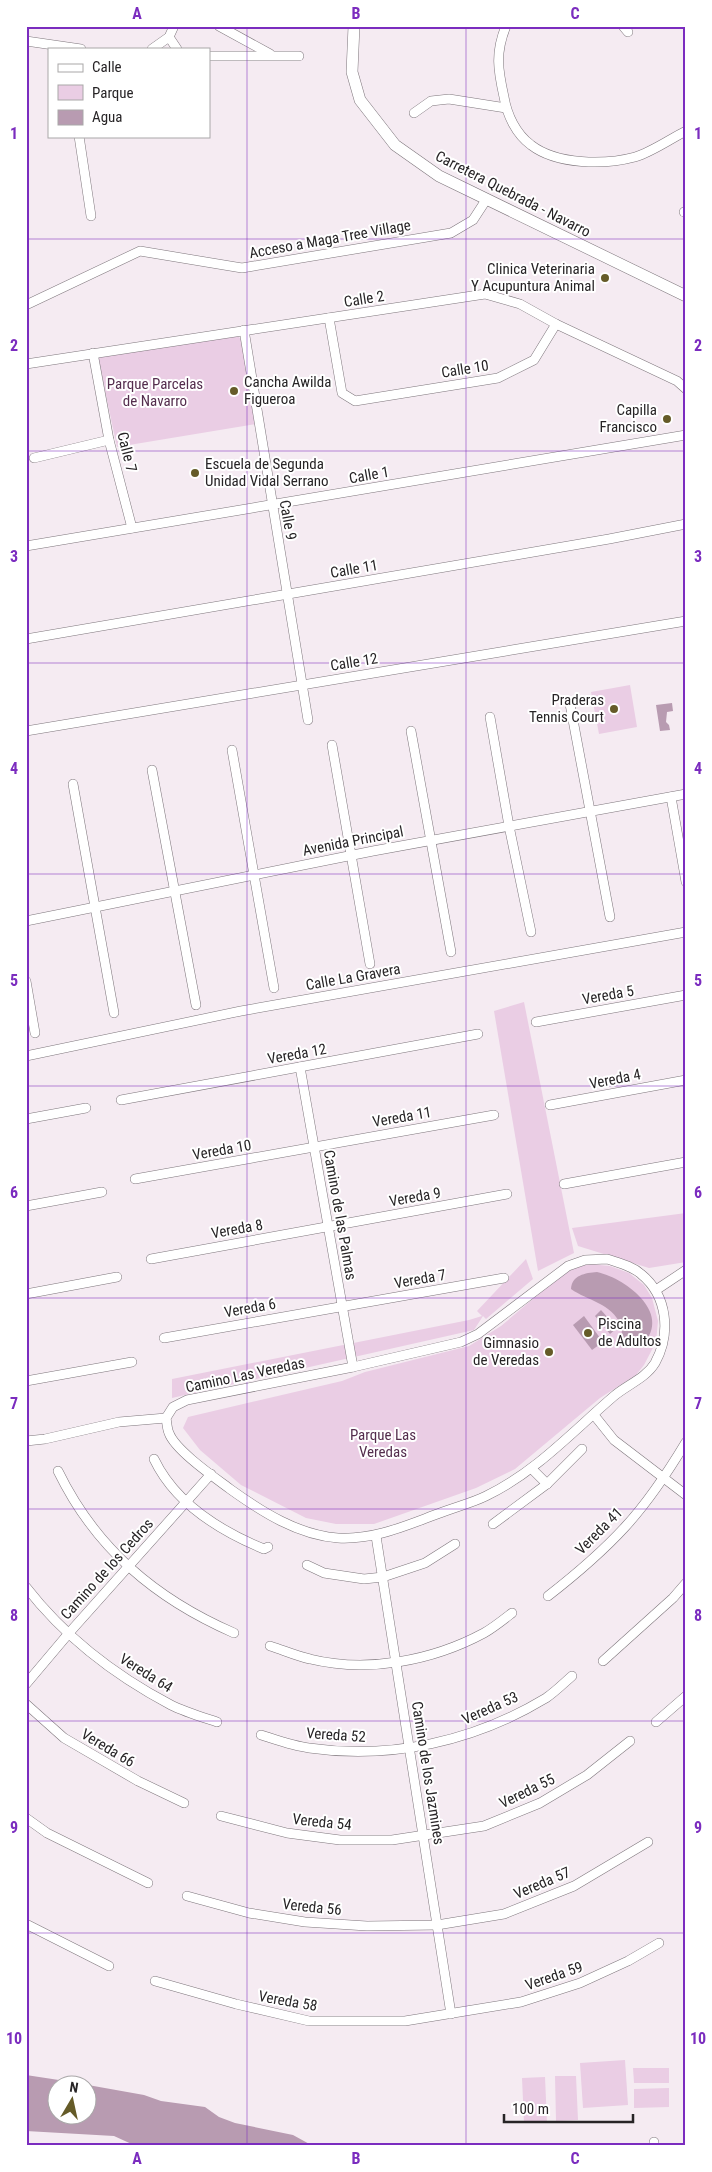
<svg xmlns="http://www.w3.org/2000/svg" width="712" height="2172" viewBox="0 0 712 2172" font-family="'Roboto Condensed',sans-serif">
<rect width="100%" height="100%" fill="#f5ebf2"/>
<!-- green -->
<g fill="#eacde4">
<path d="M238,336l5,6 13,82 -139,23 -19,-89 4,-5z"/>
<path d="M630,685l7,42 -38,7 -8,-42z"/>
<path d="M524,1002l50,251 -36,18 -44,-260z"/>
<path d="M686,1213v49l-37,6 -71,-22 -6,-18z"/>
<path d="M526,1259l7,20 -47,40 -3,-3 -9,14 -302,68v-19l297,-59 13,-4 -5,-5z"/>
<path d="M589,1264l21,2 19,7 15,12 8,13 6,23 -2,21 -12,23 -8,10 -36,23 -85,71 -39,19 -102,36h-38l-30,-6 -65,-33 -41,-35 -17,-22 5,-11 154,-36 23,-9 104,-26 32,-20 65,-55z"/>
<path d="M625,2060l3,45 -45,3 -3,-45z"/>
<path d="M633,2068h36v15h-35z"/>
<path d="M555,2076h21l2,44 -22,1z"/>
<path d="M545,2077l2,46h-23l-2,-45z"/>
<path d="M669,2088v19l-35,1v-19z"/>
</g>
<!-- water -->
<g fill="#b89bb1">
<path d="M672,703l1,8 -6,1 -1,10 3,3 1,5 -10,1 -4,-26z"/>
<path d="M597,1272c31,7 78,44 43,75h-12c-2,-3 -5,-7 -6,-10 -1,-4 1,-8 -1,-12 -10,-22 -33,-24 -50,-36 1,-14 14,-16 26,-17z"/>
<path d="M601,1310l16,18 -7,6 -15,-18z"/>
<path d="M584,1316l19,26 -11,8 -19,-25z"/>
<path d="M26,2075l59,9h-27v30h30v-29l56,10 17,6 44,6 14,10 16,6 58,12 20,11h-177l-22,-10 -88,-5z"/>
</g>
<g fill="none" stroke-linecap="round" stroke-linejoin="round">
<!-- minor casing -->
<g stroke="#7e767c" stroke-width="10">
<g id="minor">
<path d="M219,26l51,28"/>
<path d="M506,26c-11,27 -8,44 -2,71 3,18 12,37 27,48 26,20 74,20 104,12 17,-5 35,-18 51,-26"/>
<path d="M623,26l5,6"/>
<path d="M169,37l8,12"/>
<path d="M26,41l55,8"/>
<path d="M152,49l17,-12 5,-11"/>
<path d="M209,56h90"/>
<path d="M414,113l17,-12 18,-2 57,9"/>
<path d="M79,136l12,80"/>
<path d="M684,212h2"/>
<path d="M26,305l114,-54 102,17 209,-35 22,-13 13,-20"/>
<path d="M329,318l13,75 13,8 143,-23 36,-18 22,-36"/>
<path d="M244,330l64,390"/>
<path d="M93,353l16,87 23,88"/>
<path d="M26,364l459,-70 35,10 36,20 121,57 9,8"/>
<path d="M34,458l75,-18"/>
<path d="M26,546l660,-111"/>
<path d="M26,639l583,-100 77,-15"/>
<path d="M570,704l40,213"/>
<path d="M490,717l19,109 22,106"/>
<path d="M26,731l660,-110"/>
<path d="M411,731l40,221"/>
<path d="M332,745l38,219"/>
<path d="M232,750l42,238"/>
<path d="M152,770l44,235"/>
<path d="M73,784l41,229"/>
<path d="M671,797l15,85"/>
<path d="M26,921l347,-70 313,-57"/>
<path d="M26,981l9,52"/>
<path d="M536,1022l150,-27"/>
<path d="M26,1056l215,-45 445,-79"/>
<path d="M300,1067l53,300"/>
<path d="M121,1100l357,-66"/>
<path d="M550,1105l136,-25"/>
<path d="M26,1119l60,-11"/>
<path d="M135,1179l359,-64"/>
<path d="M564,1184l122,-22"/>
<path d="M26,1206l76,-14"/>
<path d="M151,1259l356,-65"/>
<path d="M607,1259c12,4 25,7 34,15 27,22 30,60 14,89 -9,15 -28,22 -41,33 -41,35 -78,76 -128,100 -14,7 -31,11 -46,17 -33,12 -65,27 -102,25 -40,-3 -76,-26 -108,-49 -16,-12 -55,-39 -61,-56 -2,-4 -2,-10 -3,-15l7,-11 14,-7 166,-33 108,-25 17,-8 90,-68 17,-6z"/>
<path d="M656,1290l30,-20"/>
<path d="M26,1294l91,-17"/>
<path d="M164,1338l340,-60"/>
<path d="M26,1381l106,-19"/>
<path d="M594,1415l20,25 72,55"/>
<path d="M26,1441l19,-2 74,-17 47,-4"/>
<path d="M154,1459c21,44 66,72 110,90l4,-2"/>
<path d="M532,1469l15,15"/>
<path d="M58,1471c38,78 98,128 176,162"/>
<path d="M493,1524l54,-40 35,-35"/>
<path d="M376,1536l75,478"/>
<path d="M307,1565l17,8 40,6 19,-2 42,-14 30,-19"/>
<path d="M26,1587c38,49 90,89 145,118 14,7 31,12 46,17"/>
<path d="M548,1596c27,-21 54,-44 77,-69 24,-26 43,-55 61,-85"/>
<path d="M270,1646c13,4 26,10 40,13 57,14 122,2 174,-26 9,-5 19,-13 28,-20"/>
<path d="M603,1661l70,-63 13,-15"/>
<path d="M26,1684l43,-51 142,-159"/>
<path d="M26,1704l38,34 74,43 46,22"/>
<path d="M656,1722l30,-26"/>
<path d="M261,1735c16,5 32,11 48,13 82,12 166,-7 237,-50 9,-6 18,-15 26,-22"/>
<path d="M221,1816l66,17 53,7h52l92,-14 56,-23 47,-28 43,-34"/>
<path d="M26,1818l21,15 101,50"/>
<path d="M187,1896l62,17 56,9 62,4 70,-1 67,-11 70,-28 74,-44"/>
<path d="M26,1924l83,42"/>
<path d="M155,1981l81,23 73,17h96l116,-19 59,-19 48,-22 31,-18"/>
<path d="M654,2142v4"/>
</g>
</g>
<!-- tertiary casing -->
<g stroke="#7e767c" stroke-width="12">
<path id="tertiary" d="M354,26l-2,46 8,28 35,45 44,31 247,120"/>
</g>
<!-- minor -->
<use href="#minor" stroke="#fff" stroke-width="9"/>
<!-- tertiary -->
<use href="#tertiary" stroke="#fff" stroke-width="11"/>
</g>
<!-- grid -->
<path fill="none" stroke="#7b2cbf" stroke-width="1" stroke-opacity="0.55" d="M247,26v2120M466,26v2120M26,239h660M26,451h660M26,663h660M26,874h660M26,1086h660M26,1298h660M26,1509h660M26,1721h660M26,1933h660"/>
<!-- markers -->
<g fill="#655b28" stroke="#fff" stroke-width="2">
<circle cx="605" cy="278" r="5"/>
<circle cx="234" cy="391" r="5"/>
<circle cx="667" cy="419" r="5"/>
<circle cx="195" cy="473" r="5"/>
<circle cx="614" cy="709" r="5"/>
<circle cx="588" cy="1333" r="5"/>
<circle cx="549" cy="1352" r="5"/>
</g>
<g text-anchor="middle" stroke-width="4" stroke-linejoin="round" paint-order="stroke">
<!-- street labels -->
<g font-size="15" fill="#272426" stroke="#fff">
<text transform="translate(513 194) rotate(27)" y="5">Carretera Quebrada - Navarro</text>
<text transform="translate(330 239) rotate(-10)" y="5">Acceso a Maga Tree Village</text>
<text transform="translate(364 299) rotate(-9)" y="5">Calle 2</text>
<text transform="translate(465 369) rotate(-9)" y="5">Calle 10</text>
<text transform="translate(127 452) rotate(76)" y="5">Calle 7</text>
<text transform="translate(369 475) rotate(-10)" y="5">Calle 1</text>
<text transform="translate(288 520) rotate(80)" y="5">Calle 9</text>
<text transform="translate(354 569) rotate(-10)" y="5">Calle 11</text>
<text transform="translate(354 662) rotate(-9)" y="5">Calle 12</text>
<text transform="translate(353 841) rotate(-11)" y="5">Avenida Principal</text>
<text transform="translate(353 977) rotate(-10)" y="5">Calle La Gravera</text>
<text transform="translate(608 995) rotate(-10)" y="5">Vereda 5</text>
<text transform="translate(297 1054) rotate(-10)" y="5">Vereda 12</text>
<text transform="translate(615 1079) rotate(-11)" y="5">Vereda 4</text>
<text transform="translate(402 1117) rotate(-10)" y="5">Vereda 11</text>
<text transform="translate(222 1150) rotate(-10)" y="5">Vereda 10</text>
<text transform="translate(415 1197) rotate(-10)" y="5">Vereda 9</text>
<text transform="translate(340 1215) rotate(80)" y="5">Camino de las Palmas</text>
<text transform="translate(237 1229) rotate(-10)" y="5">Vereda 8</text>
<text transform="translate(420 1279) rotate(-10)" y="5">Vereda 7</text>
<text transform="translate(250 1308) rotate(-10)" y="5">Vereda 6</text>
<text transform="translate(245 1375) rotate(-12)" y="5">Camino Las Veredas</text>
<text transform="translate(599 1531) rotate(-45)" y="5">Vereda 41</text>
<text transform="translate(107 1569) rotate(-48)" y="5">Camino de los Cedros</text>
<text transform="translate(146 1673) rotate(32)" y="5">Vereda 64</text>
<text transform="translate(490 1708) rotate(-24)" y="5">Vereda 53</text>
<text transform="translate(336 1735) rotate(4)" y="5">Vereda 52</text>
<text transform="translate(108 1748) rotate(31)" y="5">Vereda 66</text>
<text transform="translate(428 1773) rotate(81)" y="5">Camino de los Jazmines</text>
<text transform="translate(527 1791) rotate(-26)" y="5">Vereda 55</text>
<text transform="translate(322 1822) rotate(6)" y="5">Vereda 54</text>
<text transform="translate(542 1883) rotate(-23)" y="5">Vereda 57</text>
<text transform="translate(312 1907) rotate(6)" y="5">Vereda 56</text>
<text transform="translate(554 1976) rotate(-19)" y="5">Vereda 59</text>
<text transform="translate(288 2001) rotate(10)" y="5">Vereda 58</text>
</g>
<!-- poi labels -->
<g font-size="15" fill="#272426" stroke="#fff" text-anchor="end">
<text x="595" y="274">Clinica Veterinaria<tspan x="595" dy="17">Y Acupuntura Animal</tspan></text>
<text x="244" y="387" text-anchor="start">Cancha Awilda<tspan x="244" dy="17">Figueroa</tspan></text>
<text x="657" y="415">Capilla<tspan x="657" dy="17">Francisco</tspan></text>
<text x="205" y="469" text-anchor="start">Escuela de Segunda<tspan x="205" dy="17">Unidad Vidal Serrano</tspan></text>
<text x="604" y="705">Praderas<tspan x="604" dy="17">Tennis Court</tspan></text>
<text x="598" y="1329" text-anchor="start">Piscina<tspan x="598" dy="17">de Adultos</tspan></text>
<text x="539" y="1348">Gimnasio<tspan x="539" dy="17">de Veredas</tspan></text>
</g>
<!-- park labels -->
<g font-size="15" fill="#542d4d" stroke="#fff">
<text x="155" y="389">Parque Parcelas<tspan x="155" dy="17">de Navarro</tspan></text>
<text x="383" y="1440">Parque Las<tspan x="383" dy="17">Veredas</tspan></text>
</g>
</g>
<!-- border -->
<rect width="712" height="2172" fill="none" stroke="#ffffff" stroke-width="55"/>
<!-- legend -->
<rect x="48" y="48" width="162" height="90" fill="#ffffff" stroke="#a9a7a8"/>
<rect x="58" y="64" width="25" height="8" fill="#ffffff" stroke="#a9a7a8"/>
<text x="92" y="72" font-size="15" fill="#272426">Calle</text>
<rect x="58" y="85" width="25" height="15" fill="#eacde4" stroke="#a9a7a8"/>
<text x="92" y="98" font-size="15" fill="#272426">Parque</text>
<rect x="58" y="110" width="25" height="15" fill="#b89bb1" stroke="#a9a7a8"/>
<text x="92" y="122" font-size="15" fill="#272426">Agua</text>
<!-- north arrow -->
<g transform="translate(72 2100) rotate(9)"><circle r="24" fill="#ffffff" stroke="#a9a7a8"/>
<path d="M0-4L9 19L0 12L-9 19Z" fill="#655b28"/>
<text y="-8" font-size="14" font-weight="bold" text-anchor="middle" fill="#272426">N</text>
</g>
<!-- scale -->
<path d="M504 2114v8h129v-8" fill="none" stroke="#272426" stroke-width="2.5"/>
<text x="512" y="2114" font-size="15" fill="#272426" stroke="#ffffff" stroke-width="4" paint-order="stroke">100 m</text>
<rect x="28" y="28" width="656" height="2116" fill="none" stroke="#7b2cbf" stroke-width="2"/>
<g font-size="16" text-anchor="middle" font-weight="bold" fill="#7b2cbf">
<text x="137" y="19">A</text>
<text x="356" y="19">B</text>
<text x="575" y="19">C</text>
<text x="14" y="139">1</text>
<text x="698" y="139">1</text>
<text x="14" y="351">2</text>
<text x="698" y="351">2</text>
<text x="14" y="562">3</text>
<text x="698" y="562">3</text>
<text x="14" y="774">4</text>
<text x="698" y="774">4</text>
<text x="14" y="986">5</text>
<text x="698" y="986">5</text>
<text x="14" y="1198">6</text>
<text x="698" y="1198">6</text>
<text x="14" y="1409">7</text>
<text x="698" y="1409">7</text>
<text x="14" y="1621">8</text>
<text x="698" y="1621">8</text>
<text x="14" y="1833">9</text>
<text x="698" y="1833">9</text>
<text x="14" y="2044">10</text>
<text x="698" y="2044">10</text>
<text x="137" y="2164">A</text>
<text x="356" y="2164">B</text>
<text x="575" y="2164">C</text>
</g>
</svg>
